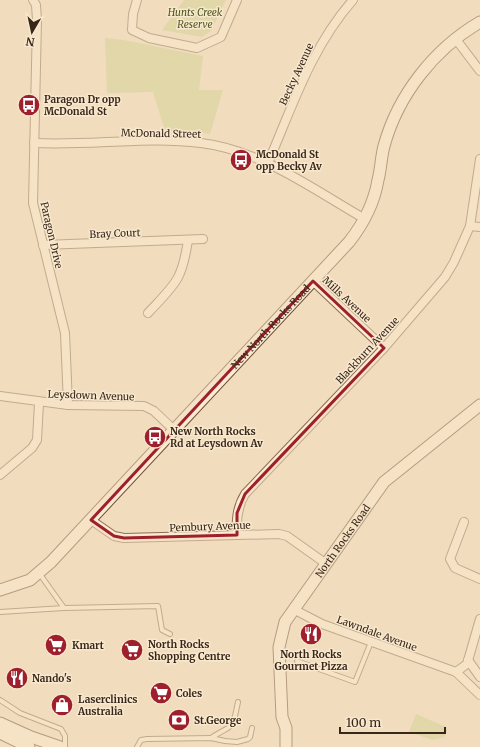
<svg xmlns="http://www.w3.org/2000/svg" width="480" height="747" viewBox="0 0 480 747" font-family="Merriweather,serif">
<rect width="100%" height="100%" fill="#f1ddbd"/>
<!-- green -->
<g fill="#ced090">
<path d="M184,0h42l-15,31 -9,6 -40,-7z"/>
<path d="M105,38l19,2 79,16 -4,34h24l-13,44 -21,-3h-24l-12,-39 -46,1z"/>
<path d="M416,714l30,13 1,5 -3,5 -11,3 -24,-8z"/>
</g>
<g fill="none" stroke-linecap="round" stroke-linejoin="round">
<!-- lane casing -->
<g stroke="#8a6d55" stroke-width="6">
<g id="lane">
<path d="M64,608l94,-2 4,24 8,4"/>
<path d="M0,612l64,-4 -25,-35"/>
<path d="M297,661l58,21 16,-40"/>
<path d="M0,700l20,13 41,16 4,7v11"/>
<path d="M211,738c23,-15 21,-6 27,-36"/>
<path d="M137,747l4,-7 6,-1 64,-1 14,3 12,1 11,-3 2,-2 2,-9"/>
</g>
</g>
<!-- street casing -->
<g stroke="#8a6d55" stroke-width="10">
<g id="street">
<path d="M33,0l3,5 1,15 -4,183 32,130 3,72"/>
<path d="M137,0l-4,14 -1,16 17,8 48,10 24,-11 16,-37"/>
<path d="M455,38l25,33"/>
<path d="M34,143c56,3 112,-7 167,0 60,7 113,47 164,76"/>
<path d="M268,163c24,-56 44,-117 85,-163"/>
<path d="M470,226l10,1"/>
<path d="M43,245l160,-6"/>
<path d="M313,281l71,67"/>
<path d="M148,313c27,-29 34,-32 40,-73"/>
<path d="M0,396l68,9 76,1 10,5 20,19"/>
<path d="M0,475l32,-27 5,-8 2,-37"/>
<path d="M91,520l23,16 10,2 155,-4 8,2 38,27"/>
<path d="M464,522l-14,37 5,9 25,11"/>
<path d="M237,535c-1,-15 0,-28 8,-41l139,-146 61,-71 9,-15 16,-36 10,-67"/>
<path d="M293,609l29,15 134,48 11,-8 13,-45"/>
<path d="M468,660l12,17"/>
<path d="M456,672l24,23"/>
</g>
</g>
<!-- secondary casing -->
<g stroke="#6c4e38" stroke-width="13">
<g id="secondary">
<path id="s1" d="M0,590l30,-10 21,-18 298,-320c15,-19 25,-38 29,-62 3,-11 3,-23 6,-34 14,-51 50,-97 96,-124"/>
<path d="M0,723l31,14 29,10"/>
<path d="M0,733l29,14"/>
<path id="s2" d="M286,747v-19l-4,-11 -3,-70 6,-25 99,-140 96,-77"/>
</g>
</g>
<!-- lane -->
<use href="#lane" stroke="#fcebd1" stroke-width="4"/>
<!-- street -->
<use href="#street" stroke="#fcebd1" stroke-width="8"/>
<!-- secondary -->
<use href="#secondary" stroke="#fcebd1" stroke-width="11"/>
</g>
<!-- marked area -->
<path d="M0 0H480V747H0ZM313,281l71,67 -139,146 -8,19v22l-113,3 -10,-2 -23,-16z" fill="#f1ddbd" fill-opacity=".55" fill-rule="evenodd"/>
<path fill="none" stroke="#9e202c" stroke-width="3" stroke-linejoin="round" d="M313,281l71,67 -139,146 -8,19v22l-113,3 -10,-2 -23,-16z"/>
<!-- icons -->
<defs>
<g id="bus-disc" transform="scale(1.15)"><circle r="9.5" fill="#9e202c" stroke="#f8e8cd"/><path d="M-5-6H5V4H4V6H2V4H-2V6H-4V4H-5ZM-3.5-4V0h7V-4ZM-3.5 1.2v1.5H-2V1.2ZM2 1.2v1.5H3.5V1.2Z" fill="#fff"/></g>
<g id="restaurant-disc" transform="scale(1.15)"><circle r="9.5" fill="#9e202c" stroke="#f8e8cd"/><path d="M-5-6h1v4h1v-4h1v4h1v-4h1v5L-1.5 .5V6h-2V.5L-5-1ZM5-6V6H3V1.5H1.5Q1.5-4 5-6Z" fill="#fff"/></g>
<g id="supermarket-disc" transform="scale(1.15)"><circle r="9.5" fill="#9e202c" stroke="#f8e8cd"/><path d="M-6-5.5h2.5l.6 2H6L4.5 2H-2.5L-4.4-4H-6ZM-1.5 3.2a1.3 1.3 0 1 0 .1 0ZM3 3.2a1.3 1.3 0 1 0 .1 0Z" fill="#fff"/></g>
<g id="shop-disc" transform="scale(1.15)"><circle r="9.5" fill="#9e202c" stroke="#f8e8cd"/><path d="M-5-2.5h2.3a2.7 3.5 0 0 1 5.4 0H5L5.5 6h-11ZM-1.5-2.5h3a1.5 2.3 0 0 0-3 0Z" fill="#fff"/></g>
<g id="bank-disc" transform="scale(1.15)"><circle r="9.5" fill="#9e202c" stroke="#f8e8cd"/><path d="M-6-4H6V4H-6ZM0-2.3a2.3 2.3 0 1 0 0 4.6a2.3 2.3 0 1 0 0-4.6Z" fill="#fff"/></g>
</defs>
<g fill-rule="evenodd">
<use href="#bus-disc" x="29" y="105"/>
<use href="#bus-disc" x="241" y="160"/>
<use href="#bus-disc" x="155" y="437"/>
<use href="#restaurant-disc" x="311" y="634"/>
<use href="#supermarket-disc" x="56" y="645"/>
<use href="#supermarket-disc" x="132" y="650"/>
<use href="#restaurant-disc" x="17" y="678"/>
<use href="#supermarket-disc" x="161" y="693"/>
<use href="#shop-disc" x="62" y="705"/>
<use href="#bank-disc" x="179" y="720"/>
</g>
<g text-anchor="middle" stroke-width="3" stroke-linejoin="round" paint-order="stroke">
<!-- park labels -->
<g font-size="10" font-style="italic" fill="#4d5720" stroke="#f8e8cd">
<text x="195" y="16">Hunts Creek<tspan x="195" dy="12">Reserve</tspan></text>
</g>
<!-- street labels -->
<g font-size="10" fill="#38261b" stroke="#f8e8cd">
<text transform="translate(296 74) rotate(-65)" y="4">Becky Avenue</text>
<text transform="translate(161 133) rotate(1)" y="4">McDonald Street</text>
<text transform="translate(115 233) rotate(-2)" y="4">Bray Court</text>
<text transform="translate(52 235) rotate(77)" y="4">Paragon Drive</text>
<text transform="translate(347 299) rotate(43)" y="4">Mills Avenue</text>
<text dy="4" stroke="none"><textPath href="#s1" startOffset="381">New North Rocks Road</textPath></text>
<text transform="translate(367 350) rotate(-47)" y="4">Blackburn Avenue</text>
<text transform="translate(91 395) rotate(2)" y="4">Leysdown Avenue</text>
<text transform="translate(210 526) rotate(-2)" y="4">Pembury Avenue</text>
<text dy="4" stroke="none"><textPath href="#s2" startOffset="226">North Rocks Road</textPath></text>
<text transform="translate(377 633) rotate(20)" y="4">Lawndale Avenue</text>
</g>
<!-- poi labels -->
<g font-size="10" font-weight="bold" fill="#38261b" stroke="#f8e8cd" text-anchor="start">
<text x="44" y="103">Paragon Dr opp<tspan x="44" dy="12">McDonald St</tspan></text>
<text x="256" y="158">McDonald St<tspan x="256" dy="12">opp Becky Av</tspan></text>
<text x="170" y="435">New North Rocks<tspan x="170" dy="12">Rd at Leysdown Av</tspan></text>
<text x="148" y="648">North Rocks<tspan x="148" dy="12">Shopping Centre</tspan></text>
<text x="72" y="649">Kmart</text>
<text x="311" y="658" text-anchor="middle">North Rocks<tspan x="311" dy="12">Gourmet Pizza</tspan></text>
<text x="32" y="682">Nando's</text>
<text x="176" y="697">Coles</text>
<text x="78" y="703">Laserclinics<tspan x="78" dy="12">Australia</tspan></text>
<text x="194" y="724">St.George</text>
</g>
</g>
<!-- north arrow -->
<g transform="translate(32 32) rotate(189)" stroke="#f8e8cd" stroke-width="3" paint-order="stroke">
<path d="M0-3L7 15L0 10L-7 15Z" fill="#38261b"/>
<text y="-6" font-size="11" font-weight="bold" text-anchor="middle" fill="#38261b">N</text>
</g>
<!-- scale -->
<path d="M340 727v6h105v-6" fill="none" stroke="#38261b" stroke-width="2"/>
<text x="346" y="727" font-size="12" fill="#38261b" stroke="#f8e8cd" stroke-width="3" paint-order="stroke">100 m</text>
</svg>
